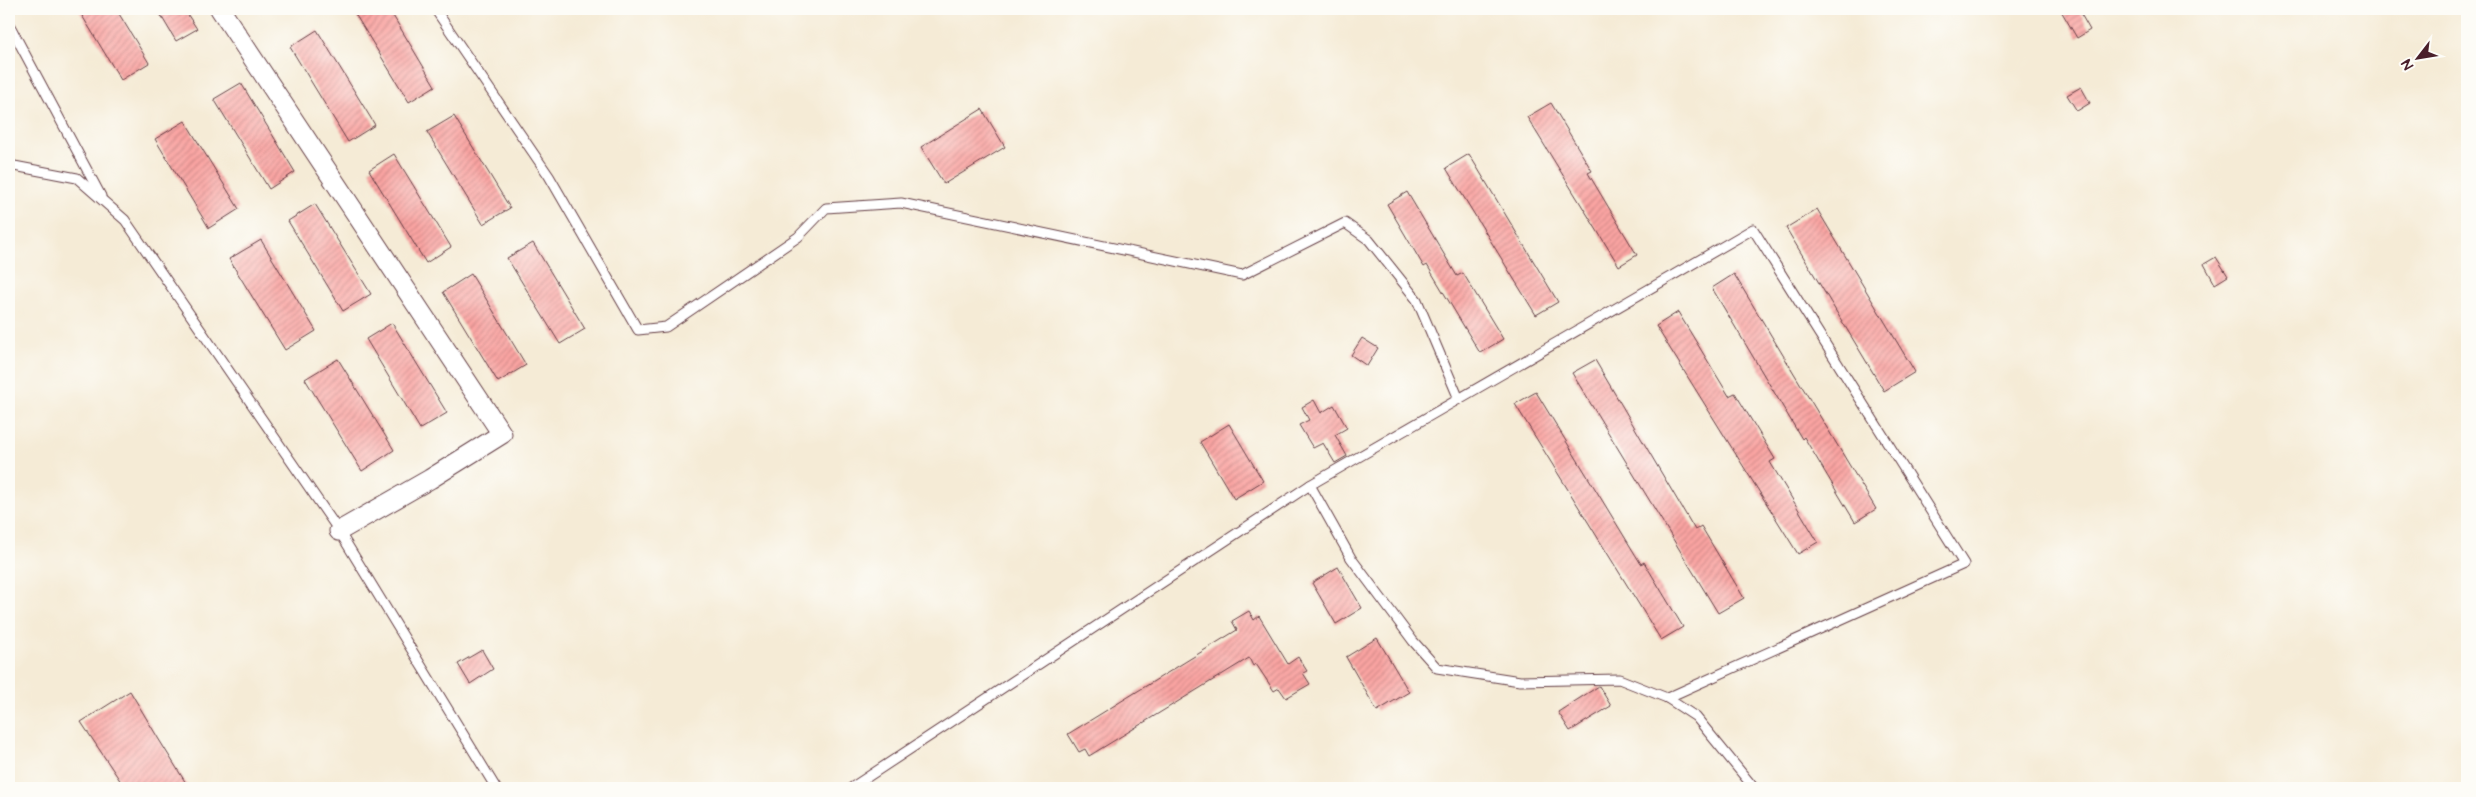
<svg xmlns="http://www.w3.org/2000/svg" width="2476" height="797" viewBox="0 0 2476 797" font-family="'Architects Daughter',sans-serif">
<defs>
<pattern id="building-hatch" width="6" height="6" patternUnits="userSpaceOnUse" patternTransform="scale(1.25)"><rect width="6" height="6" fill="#faa4a2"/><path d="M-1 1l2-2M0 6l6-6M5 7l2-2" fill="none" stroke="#cc8584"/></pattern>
</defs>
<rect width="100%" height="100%" fill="#fdfcf7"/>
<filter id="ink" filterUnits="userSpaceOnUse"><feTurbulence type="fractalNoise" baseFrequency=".02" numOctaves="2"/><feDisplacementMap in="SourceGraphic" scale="10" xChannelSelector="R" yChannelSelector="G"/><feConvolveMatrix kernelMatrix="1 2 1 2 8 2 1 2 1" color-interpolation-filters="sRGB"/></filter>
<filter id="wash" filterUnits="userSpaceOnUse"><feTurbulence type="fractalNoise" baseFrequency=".0096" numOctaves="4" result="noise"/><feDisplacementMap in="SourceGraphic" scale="20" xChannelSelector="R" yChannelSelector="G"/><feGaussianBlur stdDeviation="1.12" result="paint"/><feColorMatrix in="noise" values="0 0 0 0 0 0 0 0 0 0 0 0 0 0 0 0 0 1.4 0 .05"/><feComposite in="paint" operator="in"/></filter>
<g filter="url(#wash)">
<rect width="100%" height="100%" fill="#f5ebd6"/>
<g id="blocks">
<!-- building -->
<g fill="url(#building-hatch)">
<path d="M78,9h38l33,54 -28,17z"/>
<path d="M157,9h27l13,20 -21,12z"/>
<path d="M352,9h37l46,77 -26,16z"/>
<path d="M2060,9h18l12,21 -13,8z"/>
<path d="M317,30l58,95 -27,17 -58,-95z"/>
<path d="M241,83l54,89 -26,17 -55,-90z"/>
<path d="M2081,87l9,16 -13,8 -10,-16z"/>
<path d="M1551,103l41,68 -4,2 49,82 -18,11 -92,-149z"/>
<path d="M982,109l23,38 -61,37 -23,-37z"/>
<path d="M454,116l56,92 -27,16 -56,-92z"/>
<path d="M185,121l54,88 -30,19 -54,-89z"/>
<path d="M394,154l57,93 -25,16 -57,-93z"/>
<path d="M1469,154l89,148 -22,13 -90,-147z"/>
<path d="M1407,192l50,84 6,-3 40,66 -23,14 -53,-88 -3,2 -37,-63z"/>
<path d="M315,204l56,90 -28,17 -55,-90z"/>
<path d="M1817,209l98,163 -31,19 -98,-163z"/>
<path d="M261,240l55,91 -31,19 -56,-91z"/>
<path d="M533,243l52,86 -25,15 -53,-86z"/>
<path d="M2216,257l12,19 -13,8 -11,-20z"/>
<path d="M471,274l55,91 -28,17 -55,-90z"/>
<path d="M1734,274l142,235 -21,13 -51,-85 -2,2 -90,-151z"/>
<path d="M1678,312l51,84 6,-3 40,66 -5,3 48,80 -20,12 -142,-228z"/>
<path d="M392,323l55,90 -27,16 -54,-90z"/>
<path d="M1362,338l16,10 -11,18 -16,-11z"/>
<path d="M338,359l56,91 -32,21 -57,-92z"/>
<path d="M1595,360l100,170 6,-4 43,72 -26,15 -146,-240z"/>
<path d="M1536,392l105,172 3,-2 39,65 -22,13 -146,-236z"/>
<path d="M1314,400l7,13 13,-8 13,23 -12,7 12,21 -12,7 -12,-20 -10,5 -14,-23 10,-5 -7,-13z"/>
<path d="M1229,424l34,57 -29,18 -34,-57z"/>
<path d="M1338,567l24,41 -26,16 -24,-41z"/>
<path d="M1249,611l5,9 5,-4 29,48 10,-7 9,14 -4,2 7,11 -24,14 -7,-10 -5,3 -18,-27 -3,2 -4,-8 -160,98 -4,-7 -6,3 -11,-18 169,-104 -5,-9z"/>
<path d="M1377,638l32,54 -32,19 -31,-54z"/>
<path d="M482,650l11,19 -23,15 -12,-20z"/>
<path d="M1599,686l12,20 -41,25 -12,-19z"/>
<path d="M130,691l28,47 31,50h-64l-44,-66z"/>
</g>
</g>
</g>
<g filter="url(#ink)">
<use href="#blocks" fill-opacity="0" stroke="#643e45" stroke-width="1"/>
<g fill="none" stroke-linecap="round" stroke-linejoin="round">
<!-- service casing -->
<g stroke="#643e45" stroke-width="11">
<g id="service">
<path d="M435,9l114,167 89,154 28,-3 132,-90 28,-29 75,-5 341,72 103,-52 24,17 48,60 42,99"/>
<path d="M9,24l92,172"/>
<path d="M9,165l68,13 48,42 214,311 157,257"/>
<path d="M1310,485l41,73 62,83 24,27 83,13 99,-2 48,19 29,19 58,71"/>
<path d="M851,788l459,-303 443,-256 211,335 -297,134"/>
</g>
</g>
<!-- minor casing -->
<g stroke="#643e45" stroke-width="21">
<path id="minor" d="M220,9l282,425 -72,45 -91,52"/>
</g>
<!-- service -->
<use href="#service" stroke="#fff" stroke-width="9"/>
<!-- minor -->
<use href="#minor" stroke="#fff" stroke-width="19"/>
</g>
</g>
<!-- margin -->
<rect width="2476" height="797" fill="none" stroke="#fdfcf7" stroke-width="30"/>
<!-- north arrow -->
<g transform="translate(2418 58) rotate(239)" stroke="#fdfcf7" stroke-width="4" paint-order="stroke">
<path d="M0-4L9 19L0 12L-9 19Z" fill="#4a1f2b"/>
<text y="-8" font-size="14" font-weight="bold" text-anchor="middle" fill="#4a1f2b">N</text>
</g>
</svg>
